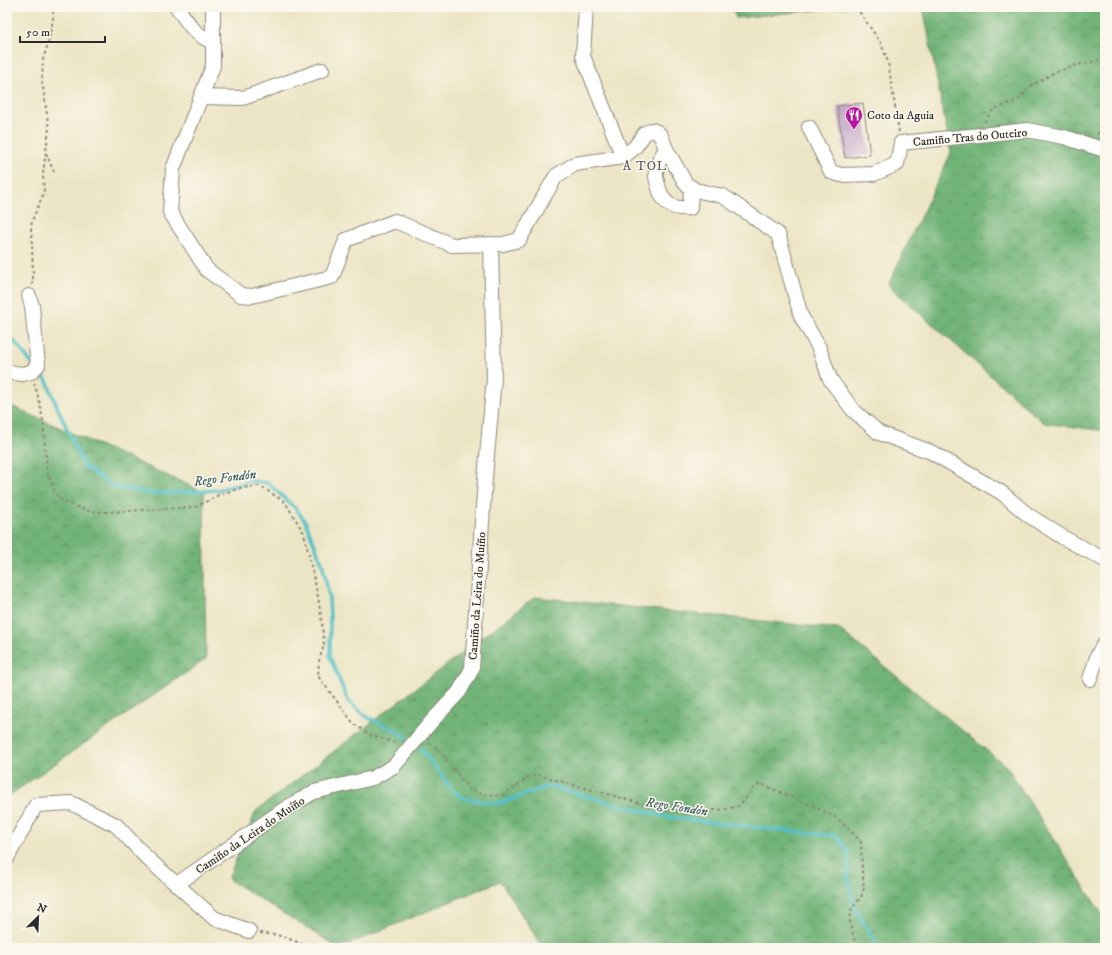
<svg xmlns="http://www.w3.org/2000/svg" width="1112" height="955" viewBox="0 0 1112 955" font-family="'IM FELL DW Pica',serif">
<defs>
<pattern id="forest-crowns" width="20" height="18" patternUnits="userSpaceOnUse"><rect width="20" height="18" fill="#72b478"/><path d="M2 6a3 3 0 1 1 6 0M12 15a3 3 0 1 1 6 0" fill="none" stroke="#5e9363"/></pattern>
</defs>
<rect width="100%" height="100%" fill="#fbf7ec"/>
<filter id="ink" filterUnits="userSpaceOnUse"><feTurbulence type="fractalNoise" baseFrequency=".025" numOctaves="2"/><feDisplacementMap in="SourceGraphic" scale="8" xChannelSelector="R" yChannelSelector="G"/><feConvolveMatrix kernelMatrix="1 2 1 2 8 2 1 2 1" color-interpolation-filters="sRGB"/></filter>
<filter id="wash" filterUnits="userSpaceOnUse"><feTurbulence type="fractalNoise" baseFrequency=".012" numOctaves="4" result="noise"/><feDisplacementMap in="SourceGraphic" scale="16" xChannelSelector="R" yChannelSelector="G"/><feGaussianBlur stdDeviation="0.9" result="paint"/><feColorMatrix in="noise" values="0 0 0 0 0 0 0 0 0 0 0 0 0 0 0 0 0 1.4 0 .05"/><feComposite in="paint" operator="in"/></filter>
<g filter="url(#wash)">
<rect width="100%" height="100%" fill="#ece5c5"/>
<!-- forest -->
<g fill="url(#forest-crowns)" stroke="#4e7052">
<path d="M731,7h116l-111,11z"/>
<path d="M923,7h182v424l-61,-8 -156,-138 63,-132z"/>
<path d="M7,404l197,88 2,167 -199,138z"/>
<path d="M535,597l304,32 168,138 98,152v29h-562l-43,-67 -161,67 -111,-69 28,-68z"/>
</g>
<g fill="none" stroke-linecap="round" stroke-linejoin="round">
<!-- stream -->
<g stroke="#52c0c7" stroke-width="3.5">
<path d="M7,336l7,5 19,24"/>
<path d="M38,370l9,11 11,28 26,57 28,20 42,8 64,-4 34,-9 16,2 28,26 9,12 18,44 6,32 1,20v40l18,44 19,16 32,15 7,5"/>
<path d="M421,749l34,44 9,5 26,5h11l45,-16h5l111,29 28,4 147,16 11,16v27l6,27 21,36 2,6"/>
</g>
</g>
<g id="blocks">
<!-- building -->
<path fill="#bc9ac2" d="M863,103l7,52 -25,3 -8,-52z"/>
</g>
</g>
<g filter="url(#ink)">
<use href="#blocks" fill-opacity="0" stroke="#8c8878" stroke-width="1"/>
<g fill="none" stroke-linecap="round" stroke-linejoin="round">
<!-- minor casing -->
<g stroke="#8c8878" stroke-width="16">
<g id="minor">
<path d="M177,7c12,17 16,27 36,35"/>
<path d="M213,7v59l-40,103 -3,43 37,58 34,25 11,1 80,-19 14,-37 49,-19 57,24 51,-1 16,-4 37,-64 19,-12 48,-7 12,-10 10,-14 7,-3 5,2 4,4 5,13 20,35 9,6 28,6 55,38 23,82 18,32 11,31 23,31 26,23 52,19 71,41 26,22 36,23 41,22"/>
<path d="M586,7l-3,49 40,101"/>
<path d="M201,97l42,1 79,-28"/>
<path d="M809,127l22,45 10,3 33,-1 23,-10 4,-21 126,-13 37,7 41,13"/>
<path d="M666,149c-5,7 -9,14 -10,23 -1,4 1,9 2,13 4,18 13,25 32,23l1,-21"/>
<path d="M7,372l16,2 8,-2 7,-7 -6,-59 -3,-10"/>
<path d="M1090,679l8,-25 7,-11"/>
<path d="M7,858l29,-53 35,-2 45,22 31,33 67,60 35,13"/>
<path d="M177,884l109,-76 28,-16 59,-14 21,-12 37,-44 28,-30 13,-23 13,-191 9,-100 -3,-134"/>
</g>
</g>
<!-- path -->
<g stroke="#8c8878" stroke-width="2" stroke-dasharray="3 3" stroke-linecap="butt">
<path d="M856,7l25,36 7,19 11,70"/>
<path d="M984,122l9,-12 26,-11 12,-13 24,-14 26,-8 24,-5"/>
<path d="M1097,134l8,-4"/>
<path d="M46,153l8,19"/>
<path d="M32,285l1,-6 -1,-36 -1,-12 1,-10 12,-29 -1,-18 6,-46 -7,-47 1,-21 6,-20 4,-21v-12"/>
<path d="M7,356l3,3"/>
<path d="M34,383l5,17 4,21 4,51 8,21 7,8 26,10 18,1 75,-4 14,-1 24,-12 21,-7 20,-2 25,16 19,31 14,64 4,25 2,23 -5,16 -1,15 36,48 16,11 26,8"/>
<path d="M429,743l7,4 33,42 3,2 5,2 24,3 13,-8 15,-12 9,-1 127,35 31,2 31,-3 12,-3 7,-8 8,-11 7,-3 65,28 12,7 13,12 10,11 1,27 2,19 -3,9 -9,11 -2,8v9l7,23"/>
<path d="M260,933l21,3 33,12"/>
</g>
<!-- minor -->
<use href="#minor" stroke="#fff" stroke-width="14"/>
</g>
</g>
<!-- icons -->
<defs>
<g id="restaurant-pin" transform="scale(0.9)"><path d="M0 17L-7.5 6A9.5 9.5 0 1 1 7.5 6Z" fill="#b5179e" stroke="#fbf7ec"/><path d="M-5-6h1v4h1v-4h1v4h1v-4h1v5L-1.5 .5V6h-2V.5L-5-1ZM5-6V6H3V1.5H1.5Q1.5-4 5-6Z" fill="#fff"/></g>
</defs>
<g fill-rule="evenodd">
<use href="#restaurant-pin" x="854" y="115"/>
</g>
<g text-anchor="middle" stroke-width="3" stroke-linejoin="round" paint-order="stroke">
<!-- poi labels -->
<g font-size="12" fill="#2b2b2b" stroke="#fbf7ec" text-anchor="start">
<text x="867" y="119">Coto da Aguia</text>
</g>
<!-- street labels -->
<g font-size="12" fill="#2b2b2b" stroke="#fbf7ec">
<text transform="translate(970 137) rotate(-5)" y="4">Camiño Tras do Outeiro</text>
<text transform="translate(477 596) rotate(-86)" y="4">Camiño da Leira do Muíño</text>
<text transform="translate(250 835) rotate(-34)" y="4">Camiño da Leira do Muíño</text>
</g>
<!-- neighbourhood labels -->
<g font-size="13" letter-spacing="1" fill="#5e5260" stroke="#fbf7ec">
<text x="645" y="170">A TOL</text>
</g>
<!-- water labels -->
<g font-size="13" font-style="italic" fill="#395f62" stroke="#fbf7ec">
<text transform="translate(225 477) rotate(-7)" y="5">Rego Fondón</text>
<text transform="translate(677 806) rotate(9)" y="5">Rego Fondón</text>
</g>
</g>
<!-- margin -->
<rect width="1112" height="955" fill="none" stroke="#fbf7ec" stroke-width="24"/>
<!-- north arrow -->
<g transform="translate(38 917) rotate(24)" stroke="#fbf7ec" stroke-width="3" paint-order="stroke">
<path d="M0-3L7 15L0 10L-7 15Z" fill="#2b2b2b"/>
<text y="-6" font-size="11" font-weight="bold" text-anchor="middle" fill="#2b2b2b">N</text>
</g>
<!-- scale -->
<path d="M20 36v6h85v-6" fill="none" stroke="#2b2b2b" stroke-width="2"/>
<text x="26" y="36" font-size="12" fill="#2b2b2b" stroke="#fbf7ec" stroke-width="3" paint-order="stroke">50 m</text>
</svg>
